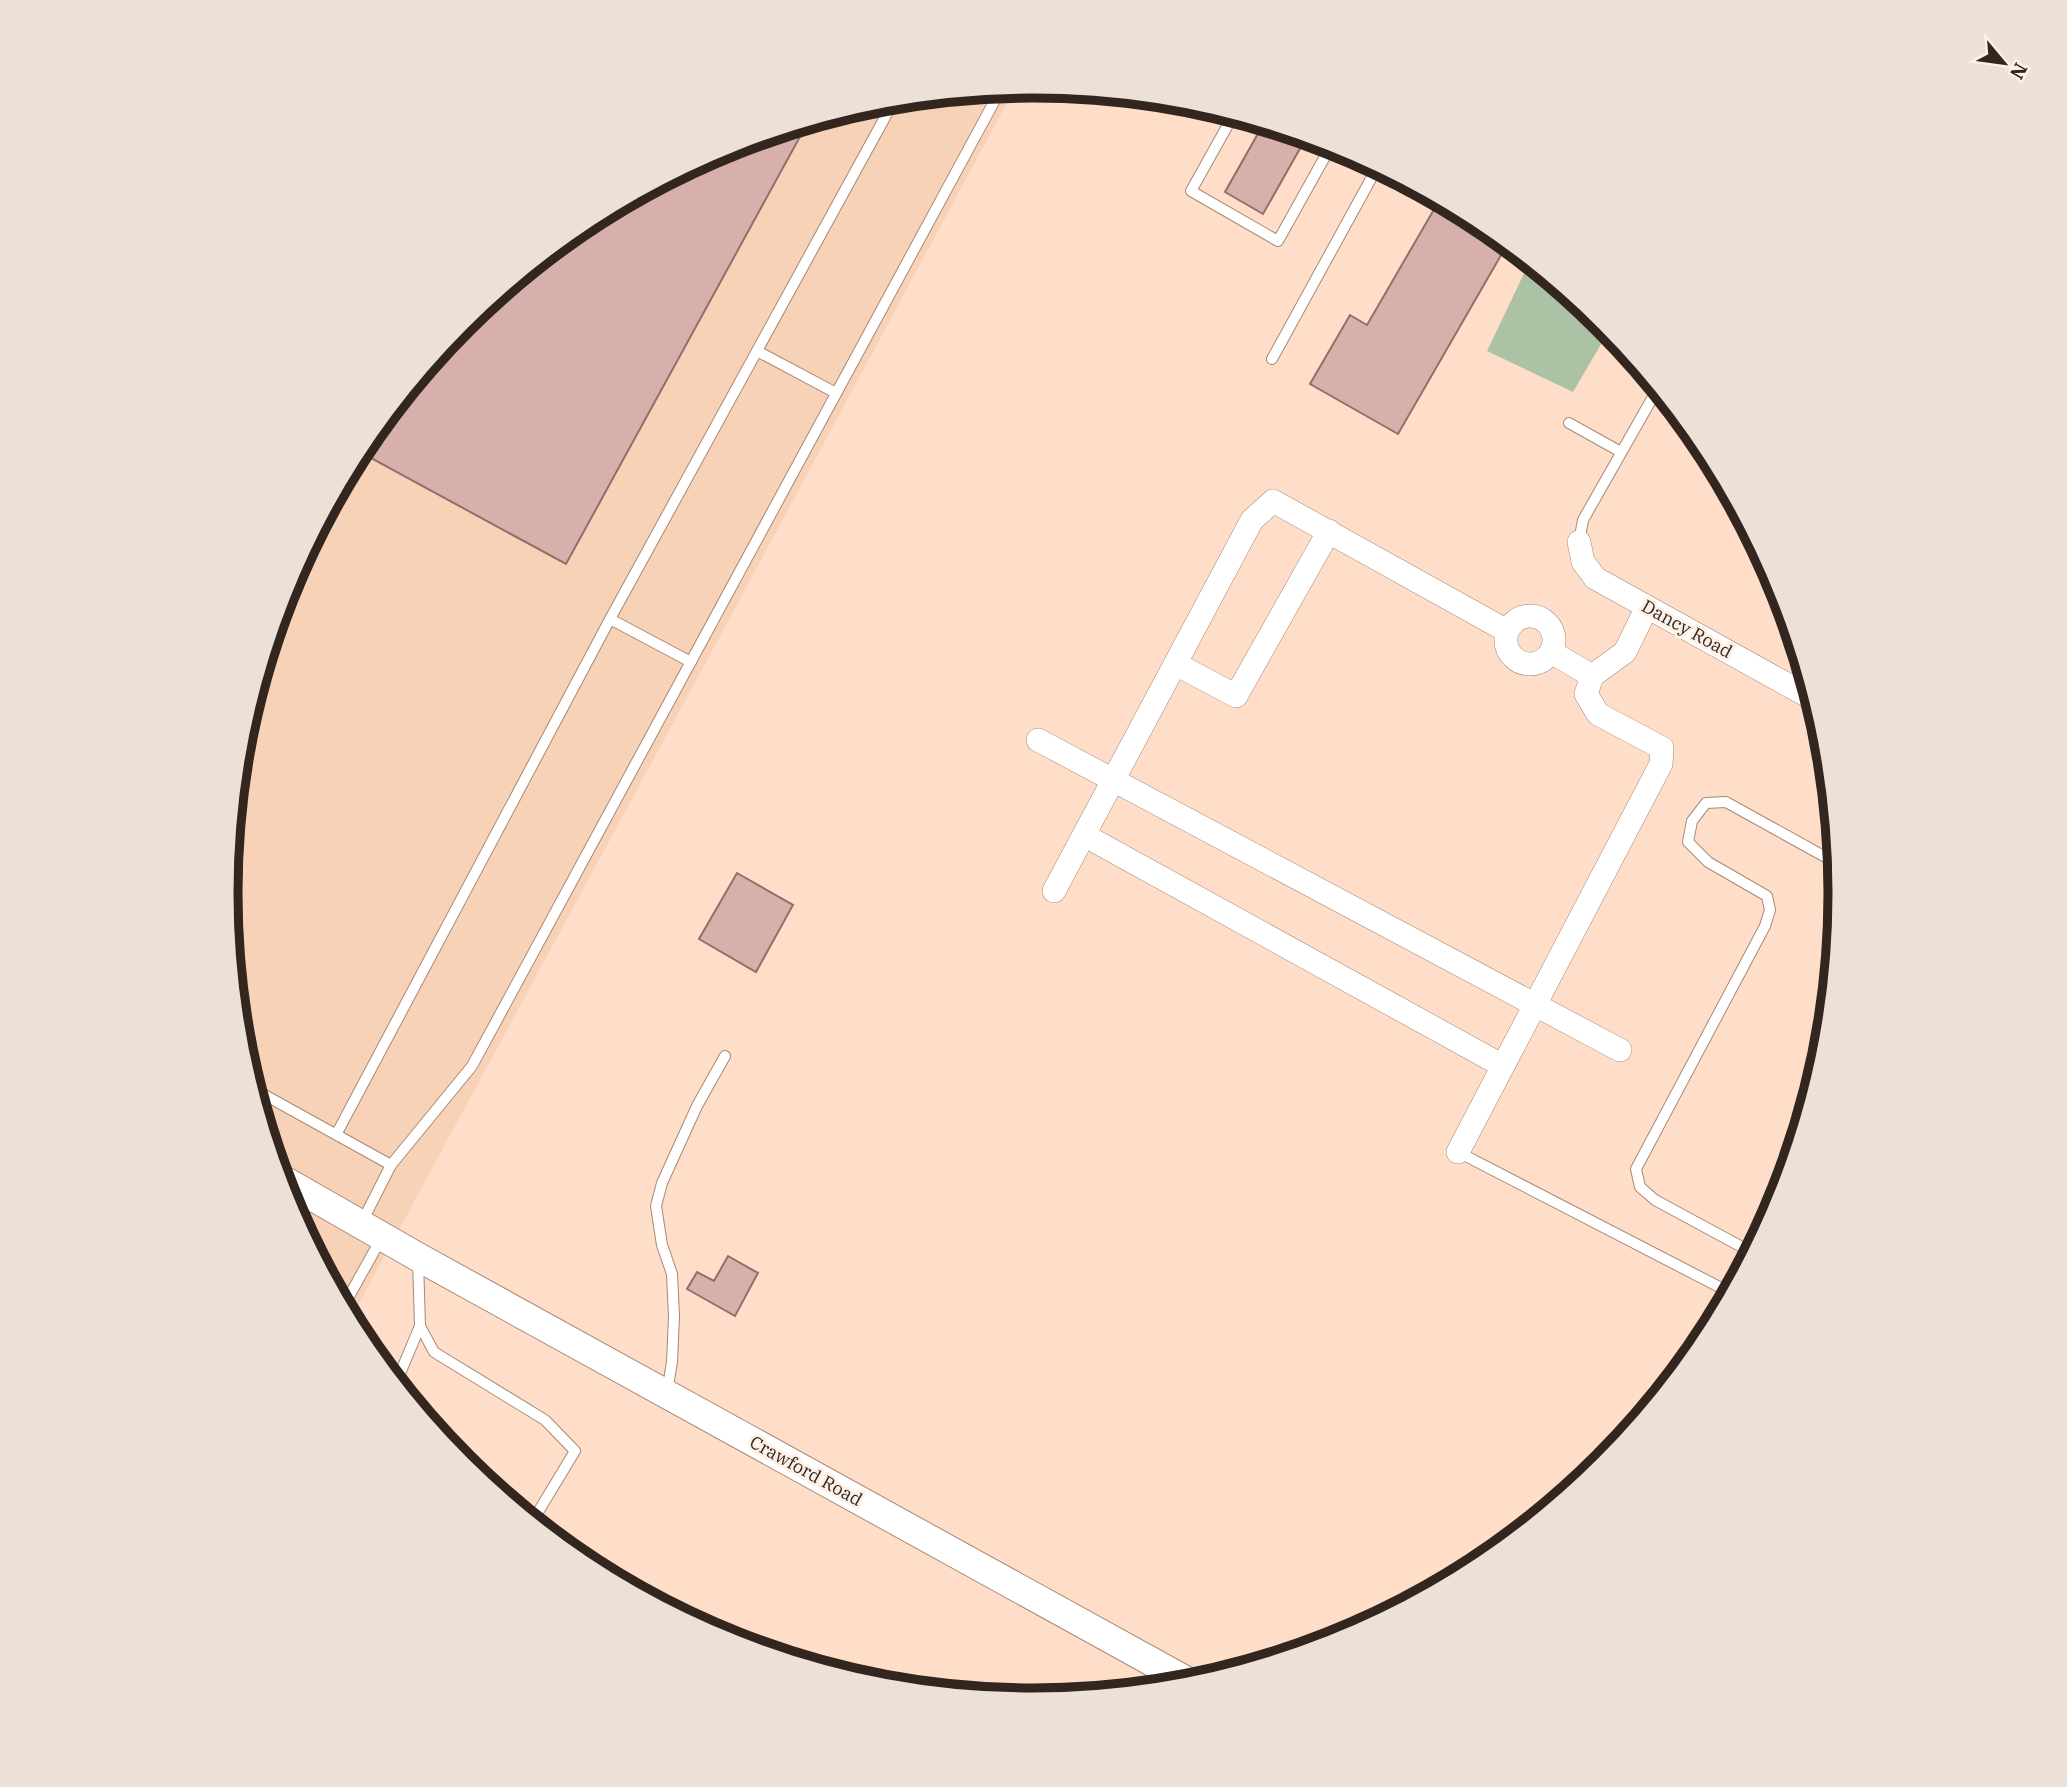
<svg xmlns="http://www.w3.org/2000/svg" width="2067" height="1787" viewBox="0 0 2067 1787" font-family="'IBM Plex Serif',serif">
<rect width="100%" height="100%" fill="#fedec8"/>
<!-- built -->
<path fill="#f8d2b7" d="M1015,88l-304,565 -361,667 -63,-118 -46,-151 -15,-158 15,-157 46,-152 75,-140 101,-122 122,-100 140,-75 151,-46z"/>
<!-- green -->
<path fill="#acc2a5" d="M1530,261l80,68 -37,63 -86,-41z"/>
<!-- building -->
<g fill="#d7b0ab" stroke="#926e6b" stroke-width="2">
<path d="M808,122l-242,442 -208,-113 105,-129 122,-100 140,-75z"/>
<path d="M1264,123l43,13 -44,78 -38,-22z"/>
<path d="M1440,199l43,23 25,21 -110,191 -88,-50 40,-69 17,10z"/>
<path d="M737,873l56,32 -37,67 -57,-33z"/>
<path d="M728,1256l30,17 -23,43 -48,-27 10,-17 17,9z"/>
</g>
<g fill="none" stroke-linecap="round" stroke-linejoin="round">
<!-- service casing -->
<g stroke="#a78975" stroke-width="12">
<g id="service">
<path d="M1234,114l-43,77 87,50 54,-97"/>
<path d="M757,351l79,42"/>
<path d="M1272,359l106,-193"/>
<path d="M1569,423l52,29"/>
<path d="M1579,542l4,-22 75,-132"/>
<path d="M610,619l81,43"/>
<path d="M252,1088l139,77"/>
<path d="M337,1133l273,-514 285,-520"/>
<path d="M1458,1152l273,141"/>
<path d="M362,1222l29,-57 81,-99 529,-977"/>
<path d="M1753,1253l-98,-53 -15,-13 -4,-18 129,-243 5,-16 -3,-14 -59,-34 -20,-20 4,-21 14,-18 20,-1 112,62"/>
<path d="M418,1260l2,66 14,26 111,68 30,31 -43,71"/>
<path d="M343,1307l38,-68"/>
<path d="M396,1383l24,-57"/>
<path d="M667,1392l5,-30 2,-46 -2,-42 -10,-29 -6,-39 6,-23 35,-77 28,-50"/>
</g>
</g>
<!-- minor casing -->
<g stroke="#a78975" stroke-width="24">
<g id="minor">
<path d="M1579,542l4,20 12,16 220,122"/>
<circle cx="1530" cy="640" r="24"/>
<path d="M1551,652l41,24 33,-24 22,-45"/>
<path d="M1176,664l60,32 93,-165"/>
<path d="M1038,740l582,310"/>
<path d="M1084,835l419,231"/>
<path d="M1054,891l198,-371 21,-19 234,130"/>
<path d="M1458,1152l203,-388 1,-16 -64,-34 -12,-20 6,-18"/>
</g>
</g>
<!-- tertiary casing -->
<g stroke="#a78975" stroke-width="30">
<path id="tertiary" d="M280,1178l138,79 776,428"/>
</g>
<!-- service -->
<use href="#service" stroke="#fff" stroke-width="10"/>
<!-- minor -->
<use href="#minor" stroke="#fff" stroke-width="23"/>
<!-- tertiary -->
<use href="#tertiary" stroke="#fff" stroke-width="28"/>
</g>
<g text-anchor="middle" stroke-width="6" stroke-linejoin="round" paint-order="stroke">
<!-- street labels -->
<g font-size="18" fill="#32261e" stroke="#fdf0e7">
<text transform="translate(1687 629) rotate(29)" y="6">Dancy Road</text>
<text transform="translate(806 1471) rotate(29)" y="6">Crawford Road</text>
</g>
</g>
<!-- crop -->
<path d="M0 0H2067V1787H0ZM238 893a795 795 0 1 1 1590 0a795 795 0 1 1-1590 0Z" fill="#ede0d7" fill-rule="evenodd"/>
<path fill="none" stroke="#32261e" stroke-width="9" d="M238 893a795 795 0 1 1 1590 0a795 795 0 1 1-1590 0Z"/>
<!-- north arrow -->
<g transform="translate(2004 63) rotate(119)" stroke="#fdf0e7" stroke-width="5" paint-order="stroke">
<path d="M0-5L12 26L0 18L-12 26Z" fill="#32261e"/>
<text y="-10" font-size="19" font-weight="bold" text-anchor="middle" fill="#32261e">N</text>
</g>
</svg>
